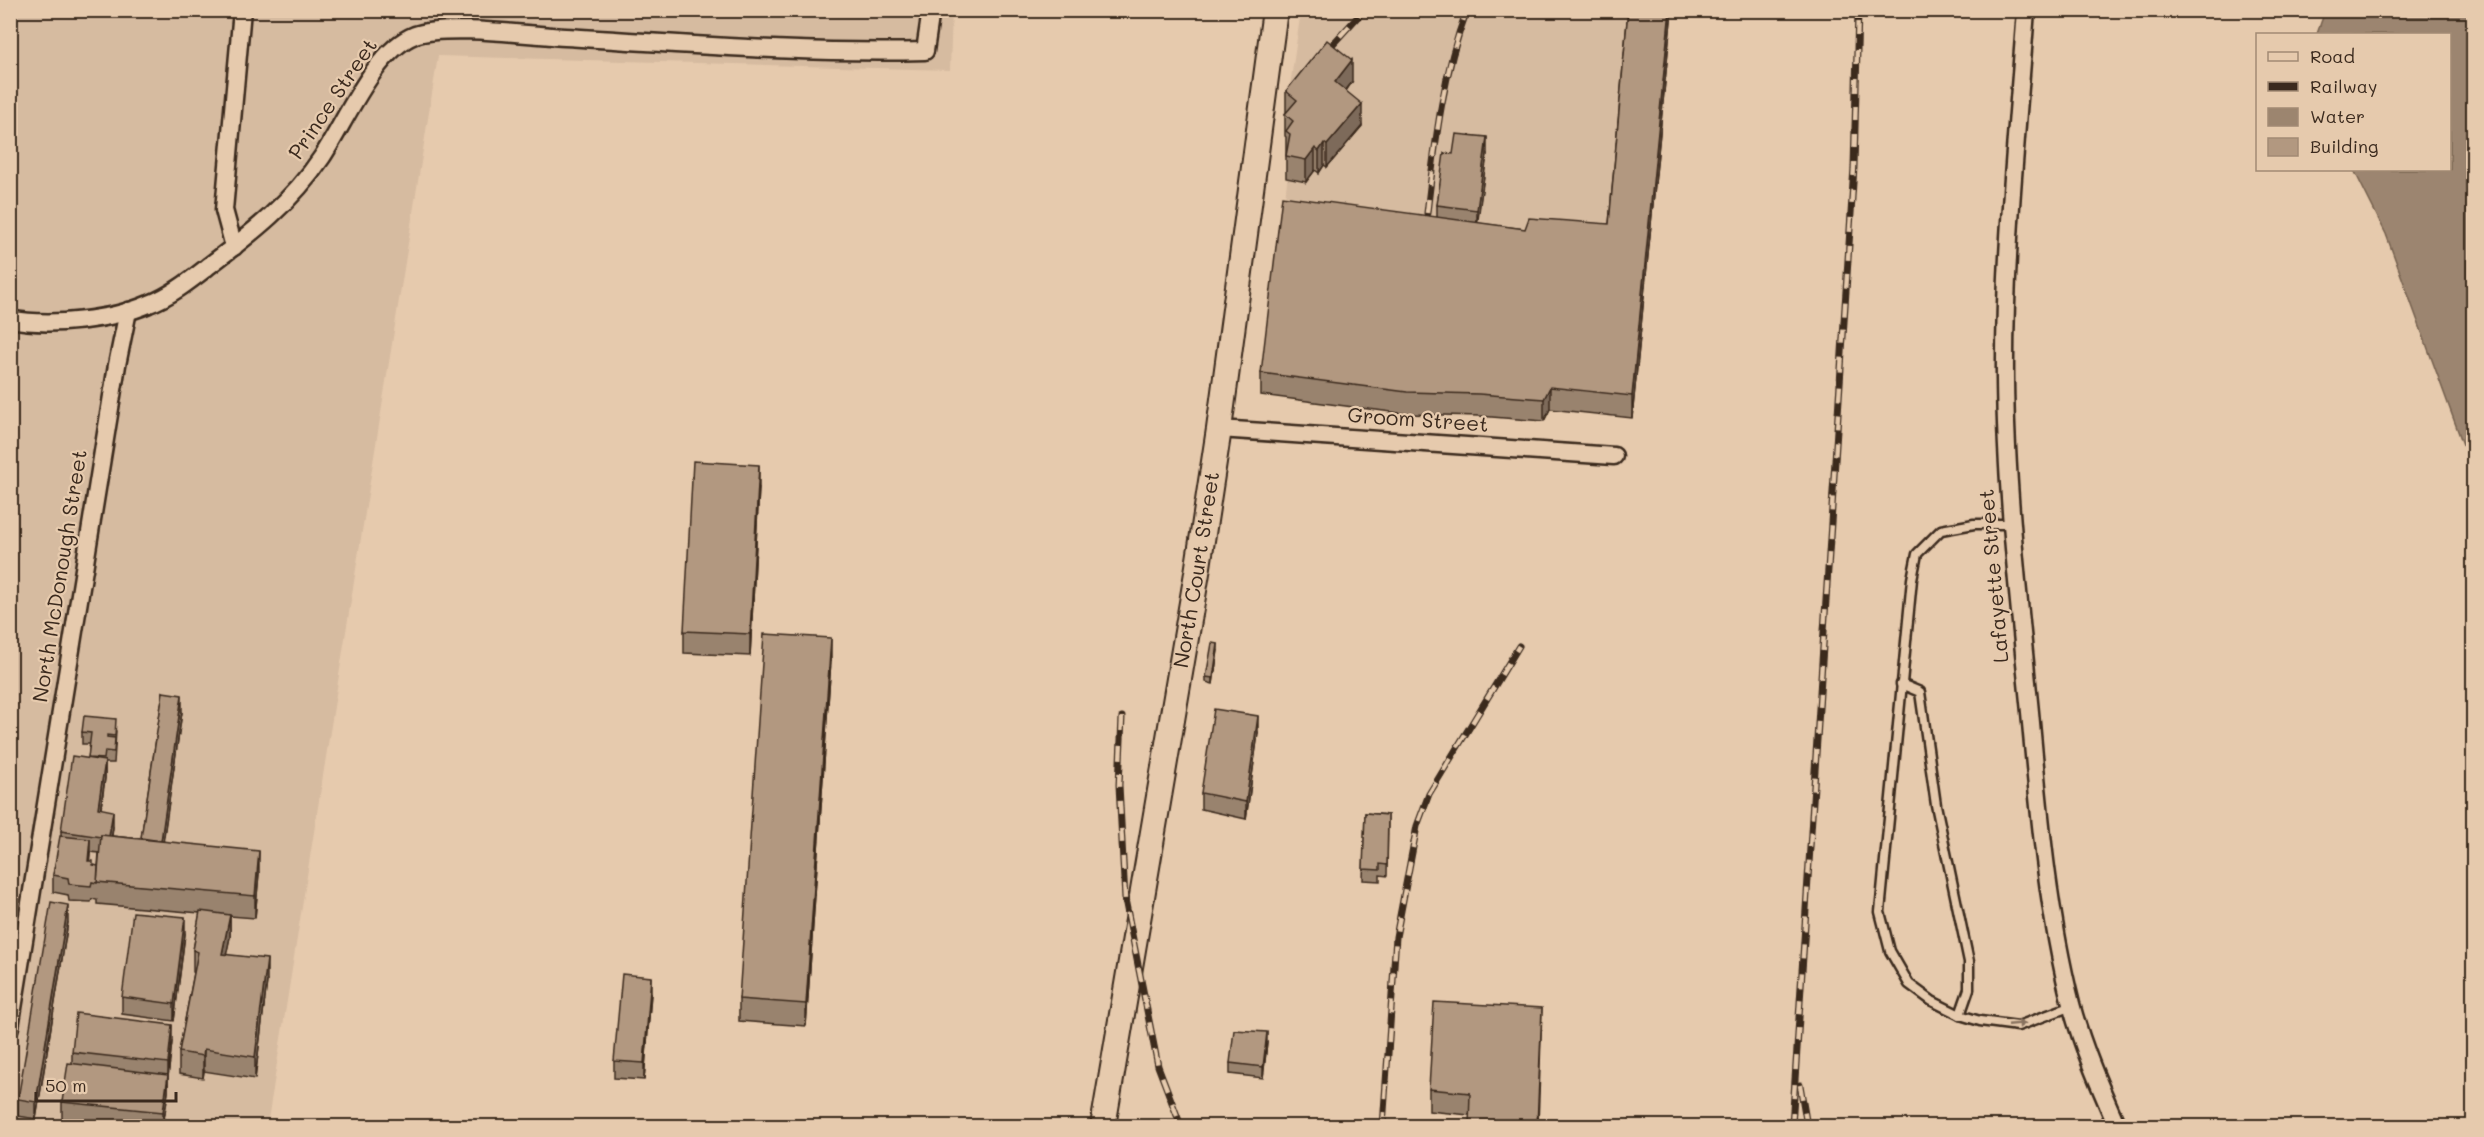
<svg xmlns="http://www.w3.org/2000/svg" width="2484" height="1137" viewBox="0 0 2484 1137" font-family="Mali,sans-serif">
<rect width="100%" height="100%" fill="#e6caad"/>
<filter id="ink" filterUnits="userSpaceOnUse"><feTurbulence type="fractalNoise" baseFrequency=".0167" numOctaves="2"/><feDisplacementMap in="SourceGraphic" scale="12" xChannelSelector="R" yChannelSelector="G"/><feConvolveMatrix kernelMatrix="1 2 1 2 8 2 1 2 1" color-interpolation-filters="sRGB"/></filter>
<g filter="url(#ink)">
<!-- built -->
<g fill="#d6bba0">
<path d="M10,11h942l-2,59 -512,-14 -171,1070h-256z"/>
<path d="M1301,11h371l-40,407 -82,-9 -143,5 -146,-19 29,-238 -4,-4 7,-10 -8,-7 11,-14 -10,-9z"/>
</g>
<!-- water -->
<path fill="#9c856f" stroke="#75614f" stroke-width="1.5" d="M2325,11h148v461l-87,-238 -32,-64h96v-136h-133z"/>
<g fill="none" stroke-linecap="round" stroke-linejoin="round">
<!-- lane casing -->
<g stroke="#3b2a1e" stroke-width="13">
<g id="lane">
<path d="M2011,524h-37l-33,6 -24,24 -5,25 -32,333 10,39 19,33 23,17 28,14 20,6 38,5 54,-20"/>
<path d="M1901,684l19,8 16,113 33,157v27l-9,26"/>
</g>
</g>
<!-- street casing -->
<g stroke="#3b2a1e" stroke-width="21">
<g id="street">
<path d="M2026,10c-9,123 -22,246 -21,369 1,112 14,222 25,333 9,98 17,197 41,292 11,42 29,83 46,122"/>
<path d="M234,247l-10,-37 18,-200"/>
<path d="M10,319c40,8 102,1 139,-15 22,-8 43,-25 61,-39 42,-32 82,-63 112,-108 24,-36 52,-106 93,-122 31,-11 115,0 150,2 120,7 240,17 360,14l6,-41"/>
<path d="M1219,429l395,27"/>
<path d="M10,1027l107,-662 11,-54"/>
</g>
</g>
<!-- secondary casing -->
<g stroke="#3b2a1e" stroke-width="28">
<g id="secondary">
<path id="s1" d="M1103,1126l94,-553 22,-144 56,-419"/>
</g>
</g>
<!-- lane -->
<use href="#lane" stroke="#e6caad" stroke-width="8"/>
<!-- street -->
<use href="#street" stroke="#e6caad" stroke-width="16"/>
<!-- secondary -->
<use href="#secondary" stroke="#e6caad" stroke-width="24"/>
<!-- rail casing -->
<g stroke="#3b2a1e" stroke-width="7">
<g id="rail">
<path d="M1321,57l43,-47"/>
<path d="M1427,213c8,-69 15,-137 40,-203"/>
<path d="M1122,717l-3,68 6,114 33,167 23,60"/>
<path d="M1800,1085l7,41"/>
<path d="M1383,1126l13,-189 21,-111 12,-32 90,-148"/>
<path d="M1792,1126l62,-959 4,-157"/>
</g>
</g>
<!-- rail -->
<use href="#rail" stroke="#e6caad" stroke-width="4.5" stroke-dasharray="14" stroke-linecap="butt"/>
</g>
<!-- wall -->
<g fill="#99836e" stroke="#3b2a1e" stroke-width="1.5" fill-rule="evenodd">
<path d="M1092,10h21v3z"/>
<path d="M1628,10h44l-40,408 -82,-9 -6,12 -65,-5 -72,-2 -146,-19v-22l176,-156v-12l16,-51h34l-10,69 48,6 84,-5z"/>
<path d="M1352,82l-6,9 16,35 -35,41 -3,-2 -5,8 -4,-3 -9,12 -20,-4v-41l-1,-1v-22l1,-2v-21z"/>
<path d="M759,487l-9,169 -66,-3v-22z"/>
<path d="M1218,650l-5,34 -7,-2v-5z"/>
<path d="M831,660l-25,366 -67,-5v-22z"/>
<path d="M163,692l19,20 -19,129 96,32 -4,45 -25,-2v21l-4,17 41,27 -12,98 -51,-8 -1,7 -24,-4v-22l15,-79 -1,-1v-22l7,-37 -103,-9v-4l-5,-1 -1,3 -22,-1 -1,-6 -15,-3v-17l8,-39v-5l27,-72 2,-15h-8v-12l34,-1 -2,32h-9v15l-4,31 12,18 -1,9 29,3zM90,852l9,1 -1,13 -5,-1 -4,-4z"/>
<path d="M1258,733l-12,86 -45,-10v-16z"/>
<path d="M1365,813l23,2 -1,61 -7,-1v6l-17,-1z"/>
<path d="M68,922l-32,197 -18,-3v-17z"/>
<path d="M185,934l-11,87 -52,-7v-17z"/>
<path d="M651,993l-7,87 -30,-2v-17z"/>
<path d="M1542,1030l-73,85 -40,-4v-22z"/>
<path d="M172,1042l-4,35v15l-5,34h-25l-76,-7v-17l10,-39v-11z"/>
<path d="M1267,1043l-4,35 -33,-4v-11z"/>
</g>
<!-- shaded-wall -->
<g fill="#7d6a5a" stroke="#3b2a1e" stroke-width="1.5">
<path d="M1670,10h2l-40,408v-22z"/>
<path d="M1352,60v22l-17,22v-22z"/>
<path d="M1362,104v22l-35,41v-22z"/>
<path d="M1487,137v17l-10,73v-17z"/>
<path d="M1324,143v22l-5,8v-22z"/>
<path d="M1315,148v22l-9,12v-22z"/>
<path d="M1550,387v22l-6,12v-22z"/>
<path d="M759,465v22l-9,169v-22z"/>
<path d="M831,638v22l-25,366v-22z"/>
<path d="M1218,644v6l-5,34v-6z"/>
<path d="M182,695v17l-21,145v-16z"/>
<path d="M1258,716v17l-12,86v-17z"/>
<path d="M105,761v17l-7,47v-17z"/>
<path d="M113,811v16l-4,28v-17z"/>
<path d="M90,839v17l-2,22v-17z"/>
<path d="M259,851v22l-4,45v-22z"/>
<path d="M68,905v17l-32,197v-17z"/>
<path d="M230,915v22l-8,39v-22z"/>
<path d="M185,917v17l-11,87v-17z"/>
<path d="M267,959v22l-12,98v-22z"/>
<path d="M651,977v16l-7,87v-17z"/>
<path d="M1542,1008l-4,118h-1z"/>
<path d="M172,1025v17l-4,35v15l-5,34v-14l5,-35v-14z"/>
<path d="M1267,1032v11l-4,35v-11z"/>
<path d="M204,1049v22l-1,7v-22z"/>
</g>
<!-- building -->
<g fill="#b29880" stroke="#3b2a1e" stroke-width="1.5">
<path d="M1628,10h42l-38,386 -82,-9 -6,12 -65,-5 -72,-2 -146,-19 21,-177 243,33 4,-11 80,6z"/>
<path d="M1327,40l25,20 -17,22 27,22 -35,41 -3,-2 -5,8 -4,-3 -9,12 -20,-4 4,-22 -4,-3 7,-10 -8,-7 12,-14 -11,-9z"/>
<path d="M1456,134l31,3 -10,73 -40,-5 7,-52 9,1z"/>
<path d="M693,461l66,4 -9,169 -66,-3z"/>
<path d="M764,634l67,4 -25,366 -67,-5z"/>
<path d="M1212,643l6,1 -5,34 -7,-1z"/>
<path d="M163,692l19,3 -21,146 -20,-3z"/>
<path d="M1214,709l44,7 -12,86 -45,-9z"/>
<path d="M84,716l32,3 -1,17 -8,-1v2l8,1 -1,14 -9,-1 -1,8 -16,-1 3,-25 -9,-1z"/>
<path d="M72,756l33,5 -7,47 15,3 -4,25 -8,-1v2l-40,-6z"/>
<path d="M1365,813l23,2 -1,50 -7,-1v6l-17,-1z"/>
<path d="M101,835l158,16 -4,45 -158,-14z"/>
<path d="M60,836l30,3 -2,22h5v4l5,1 -1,17 -5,-1 -1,4 -22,-2 -1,-6 -15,-3z"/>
<path d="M51,902l17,3 -32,197 -18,-3z"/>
<path d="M200,911l30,4 -8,39 45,5 -12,98 -51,-8 -1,7 -24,-4 19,-100 -5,-2z"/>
<path d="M133,912l52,5 -11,87 -52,-7z"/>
<path d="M622,974l29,3 -7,86 -30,-2z"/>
<path d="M1434,1002l108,6 -5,118h-68l1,-33 -41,-4z"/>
<path d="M76,1013l96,12 -4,38 -96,-11z"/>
<path d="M1234,1030l33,2 -4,35 -33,-4z"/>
<path d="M68,1063l100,12 -5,37 -101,-10z"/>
</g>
<!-- one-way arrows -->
<defs><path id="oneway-solid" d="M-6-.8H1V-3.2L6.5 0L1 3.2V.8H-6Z" transform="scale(1.5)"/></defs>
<use fill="#88725e" href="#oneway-solid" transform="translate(2017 1024) rotate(-5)"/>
</g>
<g text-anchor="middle" stroke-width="4.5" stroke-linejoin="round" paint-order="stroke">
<!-- street labels -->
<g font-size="21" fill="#3b2a1e" stroke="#e6caad">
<text transform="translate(333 99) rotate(-56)" y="7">Prince Street</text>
<text transform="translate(1418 420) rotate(4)" y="7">Groom Street</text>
<text dy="7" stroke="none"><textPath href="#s1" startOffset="564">North Court Street</textPath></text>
<text transform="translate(60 576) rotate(-81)" y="7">North McDonough Street</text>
<text transform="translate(1994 576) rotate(-95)" y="7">Lafayette Street</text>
</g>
</g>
<!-- margin -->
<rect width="2484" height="1137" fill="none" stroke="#e6caad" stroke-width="36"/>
<rect x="18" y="18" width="2448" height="1101" fill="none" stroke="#3b2a1e" stroke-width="2" filter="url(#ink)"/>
<!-- legend -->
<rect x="2256" y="33" width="195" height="138" fill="#e6caad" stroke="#a28a74" stroke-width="1.5"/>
<rect x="2268" y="52" width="30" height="9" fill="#e6caad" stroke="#a28a74" stroke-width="1.5"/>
<text x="2310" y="63" font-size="18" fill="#3b2a1e">Road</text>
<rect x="2268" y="82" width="30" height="9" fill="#3b2a1e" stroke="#a28a74" stroke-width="1.5"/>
<text x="2310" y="93" font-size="18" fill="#3b2a1e">Railway</text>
<rect x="2268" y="108" width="30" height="18" fill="#9c856f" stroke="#a28a74" stroke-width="1.5"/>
<text x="2310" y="123" font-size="18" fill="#3b2a1e">Water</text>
<rect x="2268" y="138" width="30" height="18" fill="#b29880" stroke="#a28a74" stroke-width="1.5"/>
<text x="2310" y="153" font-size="18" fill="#3b2a1e">Building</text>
<!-- scale -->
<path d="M36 1092v9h140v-9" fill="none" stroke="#3b2a1e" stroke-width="3"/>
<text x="45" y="1092" font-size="18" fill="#3b2a1e" stroke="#e6caad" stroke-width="4.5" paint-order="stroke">50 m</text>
</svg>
